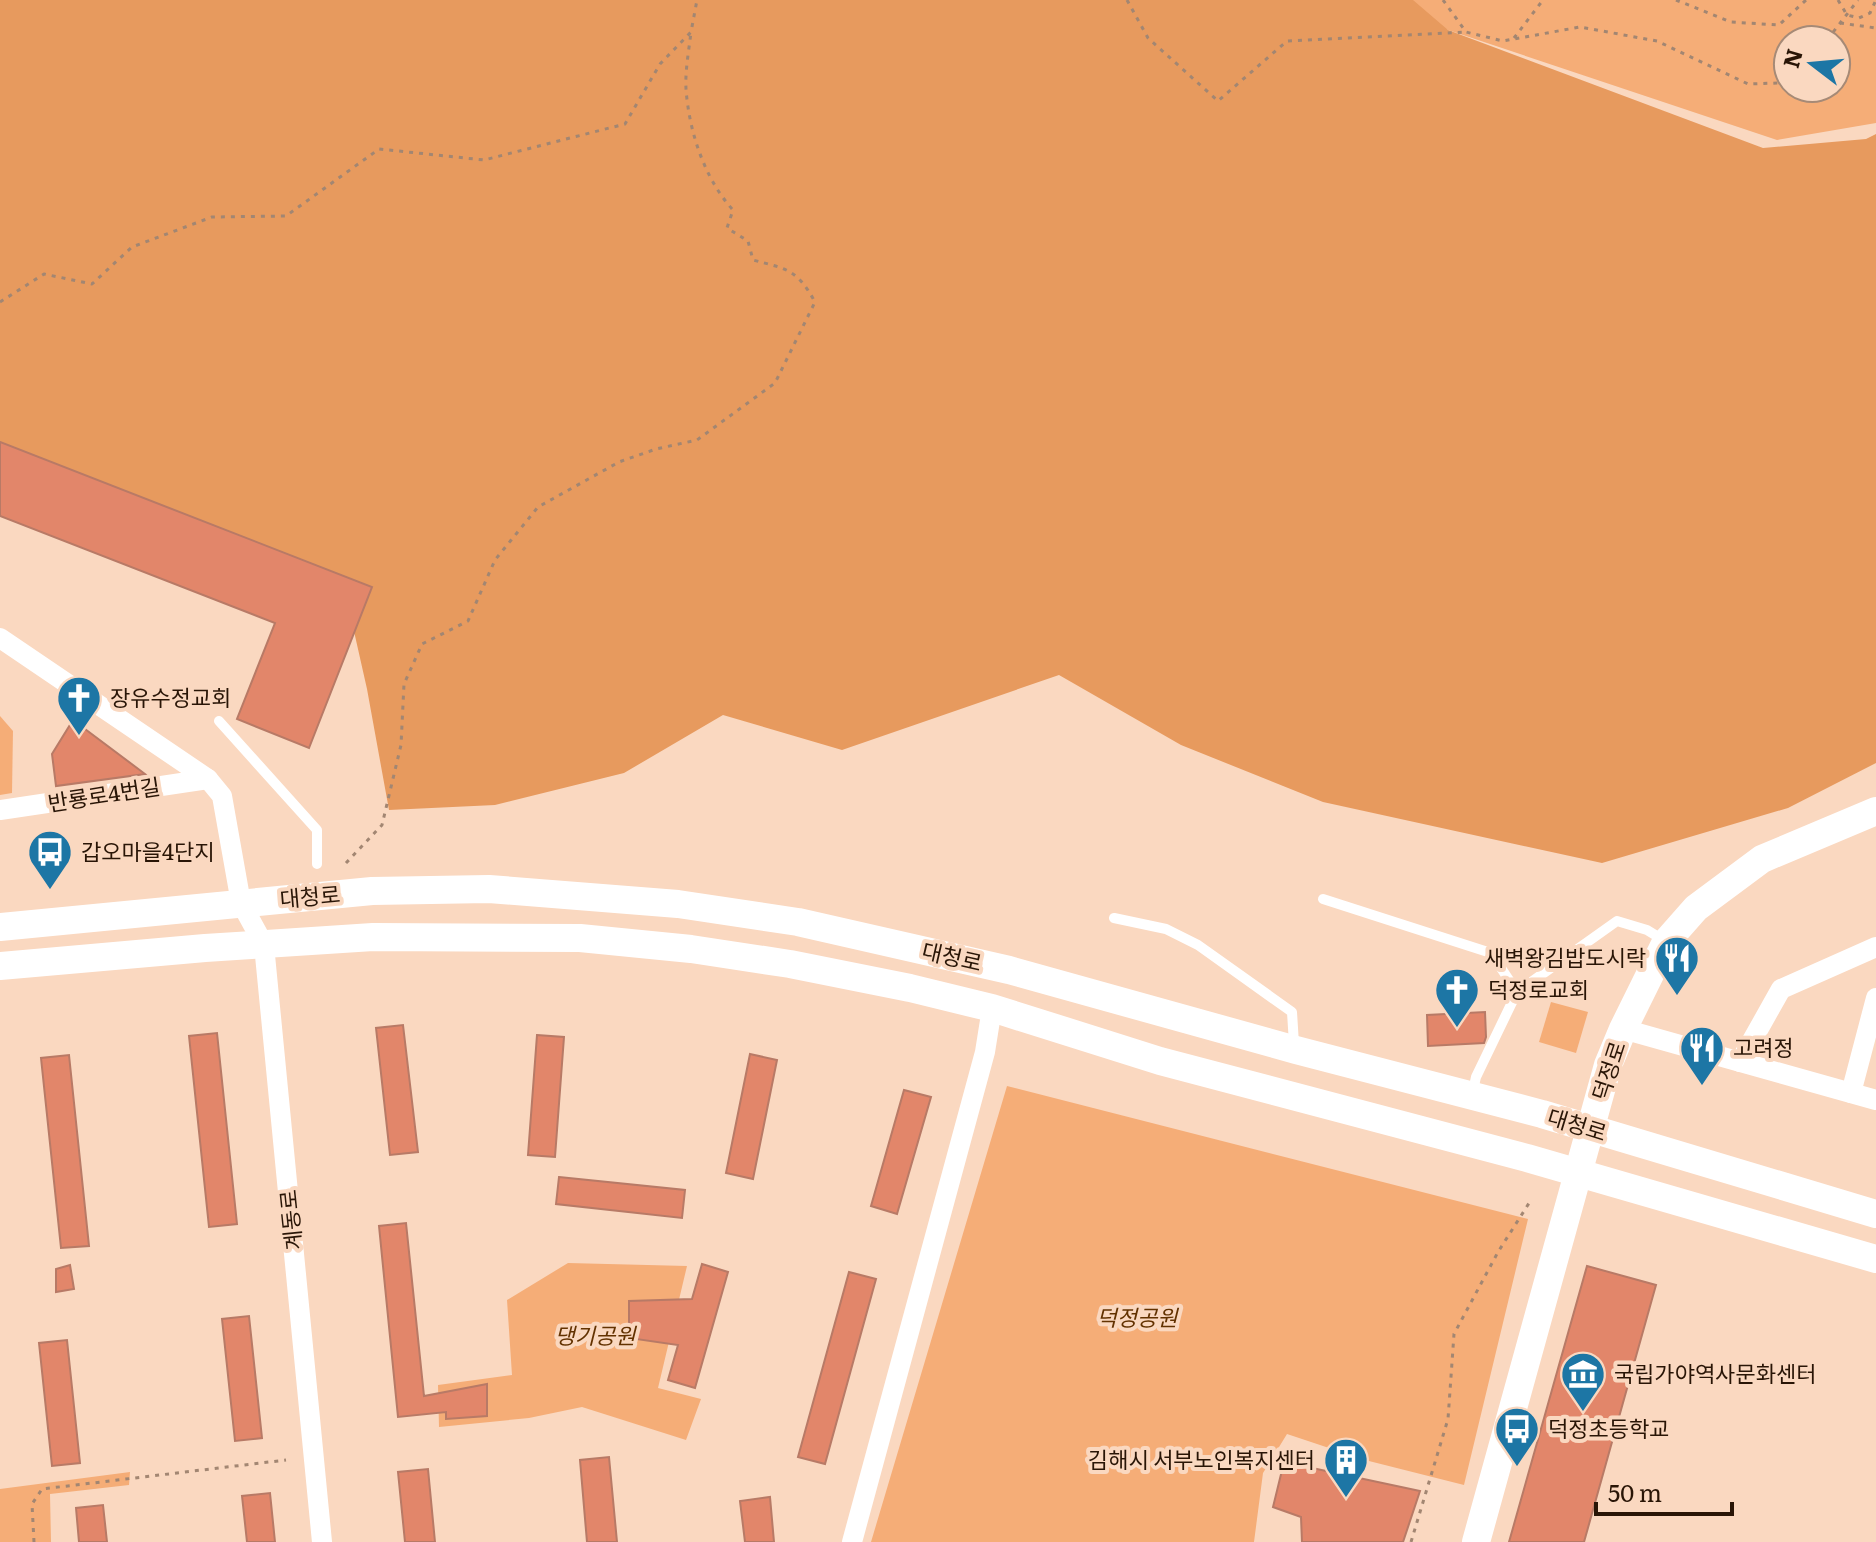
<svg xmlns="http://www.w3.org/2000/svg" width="1876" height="1542" viewBox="0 0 1876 1542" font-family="Literata,'Noto Sans KR',serif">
<rect width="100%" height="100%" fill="#fad8c0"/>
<!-- green -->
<g fill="#f5ad77" fill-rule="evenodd">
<path d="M1389,0h487v123l-99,17 -329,-110zM1788,40h48v48h-48z"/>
<path d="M0,716l13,15 -1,62 -12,2z"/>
<path d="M1551,1002l37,10 -12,41 -37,-11z"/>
<path d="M1007,1086l521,133 -64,266 -99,-25 -78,-26 -24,39 -9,69h-383z"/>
<path d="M568,1263l119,3 -29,122 43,11 -15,41 -104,-33 -53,11 -90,9 -1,-42 74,-10 -5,-75z"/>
<path d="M130,1472l-1,13 -79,9 1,48h-51v-53z"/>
</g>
<!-- forest -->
<path fill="#e79a5e" d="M0,0h1413l35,30 315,118 103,-9 10,-5v629l-88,45 -186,55 -279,-61 -142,-57 -122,-70 -217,75 -119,-35 -99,58 -129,32 -106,5 -22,-121 -25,-111 -342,-117z"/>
<!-- building -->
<g fill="#e2866a" stroke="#b87a66" stroke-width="2">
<path d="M0,442l372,145 -63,161 -72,-29 38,-96 -275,-107z"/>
<path d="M73,720l72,54 -89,12 -4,-32z"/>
<path d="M1485,1012l1,25 -2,6 -56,3 -1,-31z"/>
<path d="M403,1025l15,127 -28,3 -14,-127z"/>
<path d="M217,1033l20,191 -28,3 -20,-191z"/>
<path d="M537,1035l27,2 -9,120 -27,-2z"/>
<path d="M750,1054l27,6 -24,119 -27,-6z"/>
<path d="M69,1055l20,191 -28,2 -20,-190z"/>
<path d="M904,1090l27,7 -34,117 -26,-8z"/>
<path d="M559,1177l126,13 -3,28 -126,-14z"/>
<path d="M406,1223l18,173 63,-12v32l-41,3v-7l-48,5 -19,-191z"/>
<path d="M702,1264l26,8 -33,116 -27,-8 10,-35 -49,-7v-37l63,-2z"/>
<path d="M70,1265l4,24 -18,3v-23z"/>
<path d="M1587,1266l69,19 -72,257h-75z"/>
<path d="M849,1272l27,7 -51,185 -27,-7z"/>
<path d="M249,1316l13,122 -27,3 -13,-122z"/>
<path d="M67,1340l13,123 -28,3 -13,-123z"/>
<path d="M609,1457l8,85h-30l-7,-82z"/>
<path d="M1284,1462l136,29 -17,51h-101l-1,-25 -28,-10z"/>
<path d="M428,1469l7,73h-30l-7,-70z"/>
<path d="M270,1493l5,49h-28l-5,-46z"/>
<path d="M770,1497l4,45h-29l-5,-41z"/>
<path d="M103,1505l4,37h-28l-3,-34z"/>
</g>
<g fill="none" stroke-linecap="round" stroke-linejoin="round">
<!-- path -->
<g stroke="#a28672" stroke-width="3" stroke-dasharray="4 6" stroke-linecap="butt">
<path d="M1127,0l21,38 70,63 69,-60 179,-9"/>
<path d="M1443,0l23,32 37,9 77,-14 77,14 91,43 30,-1 10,-4"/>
<path d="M1676,0l55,22 48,3 27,-25"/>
<path d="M1838,0l9,15 12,3 11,-5 6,-13"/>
<path d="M1840,23l36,5"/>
<path d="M1514,38l29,-38"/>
<path d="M1827,40l31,-40"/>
<path d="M0,302l44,-28 48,10 40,-37 80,-30 74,-1 93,-67 105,11 141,-36 35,-60 31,-32 6,-32"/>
<path d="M346,863l36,-38 19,-80 3,-61 18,-40 46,-23 27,-61 43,-53 81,-45 37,-13 41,-9 78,-57 40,-81c-18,-33 -28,-33 -62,-42l-5,-19 -21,-13 6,-18c-29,-32 -44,-79 -47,-121 -1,-19 3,-39 5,-57"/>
<path d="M34,1542l-2,-38 10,-15 244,-29"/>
<path d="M1411,1542l37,-123 6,-85 44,-82 33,-52"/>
</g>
<!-- lane -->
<g stroke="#fff" stroke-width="10">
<path d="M219,721l98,109v34"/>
<path d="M1323,899l168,54 26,39"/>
<path d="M1114,918l52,11 32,16 94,67 2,32"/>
<path d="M1472,1095l4,-18 41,-85 100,-71 30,9 18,11"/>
</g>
<!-- street -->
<g stroke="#fff" stroke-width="20">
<path d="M0,638l208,141 14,17 19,107 23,42 58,597"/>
<path d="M0,810l208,-31"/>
<path d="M1623,1029l253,71"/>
<path d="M1740,1062l41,-73 95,-42"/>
<path d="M1851,1093l25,-95"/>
<path d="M852,1542l133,-490 7,-44"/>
</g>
<!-- secondary -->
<g stroke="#fff" stroke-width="28">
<path d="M0,927l372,-36 117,-2 189,15 120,18 211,48 287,80 246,64 334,100"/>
<path d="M0,966l205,-18 168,-11 207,1 111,11 99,15 120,24 82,20 168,53 367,97 349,101"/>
<path d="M1476,1542l132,-477 15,-36 43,-87 30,-34 66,-49 114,-48"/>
</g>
</g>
<!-- icons -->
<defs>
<g id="church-pin" transform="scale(2.3)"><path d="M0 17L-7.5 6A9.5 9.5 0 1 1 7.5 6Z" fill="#1d76a5" stroke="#fad8c0"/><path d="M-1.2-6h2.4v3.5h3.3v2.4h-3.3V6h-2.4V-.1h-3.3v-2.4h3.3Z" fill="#fff"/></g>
<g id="bus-pin" transform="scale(2.3)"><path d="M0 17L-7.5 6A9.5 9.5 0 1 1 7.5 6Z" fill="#1d76a5" stroke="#fad8c0"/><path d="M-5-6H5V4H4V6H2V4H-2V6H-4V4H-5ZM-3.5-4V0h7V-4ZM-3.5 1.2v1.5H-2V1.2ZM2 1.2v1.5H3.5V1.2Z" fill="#fff"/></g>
<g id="restaurant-pin" transform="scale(2.3)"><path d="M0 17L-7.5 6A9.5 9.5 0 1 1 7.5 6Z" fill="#1d76a5" stroke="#fad8c0"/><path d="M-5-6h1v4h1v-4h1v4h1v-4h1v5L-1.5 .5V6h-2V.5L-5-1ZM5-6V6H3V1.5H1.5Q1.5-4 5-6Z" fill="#fff"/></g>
<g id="museum-pin" transform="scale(2.3)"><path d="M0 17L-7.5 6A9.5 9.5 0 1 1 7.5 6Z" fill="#1d76a5" stroke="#fad8c0"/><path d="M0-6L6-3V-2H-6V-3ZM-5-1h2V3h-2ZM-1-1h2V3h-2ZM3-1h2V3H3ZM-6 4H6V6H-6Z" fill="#fff"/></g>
<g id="building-pin" transform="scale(2.3)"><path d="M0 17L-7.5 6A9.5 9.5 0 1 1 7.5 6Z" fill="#1d76a5" stroke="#fad8c0"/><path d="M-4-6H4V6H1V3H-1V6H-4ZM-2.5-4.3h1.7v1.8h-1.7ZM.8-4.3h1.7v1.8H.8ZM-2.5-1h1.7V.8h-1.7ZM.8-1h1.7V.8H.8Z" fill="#fff"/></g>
</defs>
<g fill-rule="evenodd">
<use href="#church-pin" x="79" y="698"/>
<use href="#bus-pin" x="50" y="852"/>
<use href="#restaurant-pin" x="1677" y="958"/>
<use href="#church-pin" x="1457" y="990"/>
<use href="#restaurant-pin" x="1702" y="1048"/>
<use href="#museum-pin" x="1583" y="1374"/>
<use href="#bus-pin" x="1517" y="1429"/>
<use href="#building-pin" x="1346" y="1460"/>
</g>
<g text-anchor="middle" stroke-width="8" stroke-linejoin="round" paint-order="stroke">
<!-- poi labels -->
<g font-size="22" fill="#291506" stroke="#fad8c0" text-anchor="start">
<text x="110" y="706">장유수정교회</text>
<text x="81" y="860">갑오마을4단지</text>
<text x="1646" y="966" text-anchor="end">새벽왕김밥도시락</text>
<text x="1488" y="998">덕정로교회</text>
<text x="1733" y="1056">고려정</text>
<text x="1614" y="1382">국립가야역사문화센터</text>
<text x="1548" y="1437">덕정초등학교</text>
<text x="1315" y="1468" text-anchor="end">김해시 서부노인복지센터</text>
</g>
<!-- street labels -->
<g font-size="22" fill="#291506" stroke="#fad8c0">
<text transform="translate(104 795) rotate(-9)" y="8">반룡로4번길</text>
<text transform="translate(310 897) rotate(-5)" y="8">대청로</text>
<text transform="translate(952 957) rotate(13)" y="8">대청로</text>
<text transform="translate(1609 1071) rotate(-72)" y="8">덕정로</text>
<text transform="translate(1577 1125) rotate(17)" y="8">대청로</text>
<text transform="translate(291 1220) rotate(-96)" y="8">계동로</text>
</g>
<!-- park labels -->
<g font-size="22" font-style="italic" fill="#633200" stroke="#fad8c0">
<text x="1137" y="1326">덕정공원</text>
<text x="595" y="1344">댕기공원</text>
</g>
</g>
<!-- north arrow -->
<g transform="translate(1812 64) rotate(286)"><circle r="38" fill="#fad8c0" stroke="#a68a76" stroke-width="2"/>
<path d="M0-6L14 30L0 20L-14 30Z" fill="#1d76a5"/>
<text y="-12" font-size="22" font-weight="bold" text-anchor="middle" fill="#291506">N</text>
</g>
<!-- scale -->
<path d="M1596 1502v12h136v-12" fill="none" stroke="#291506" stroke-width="4"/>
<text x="1608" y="1502" font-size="24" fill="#291506" stroke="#fad8c0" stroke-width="6" paint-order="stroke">50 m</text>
</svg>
